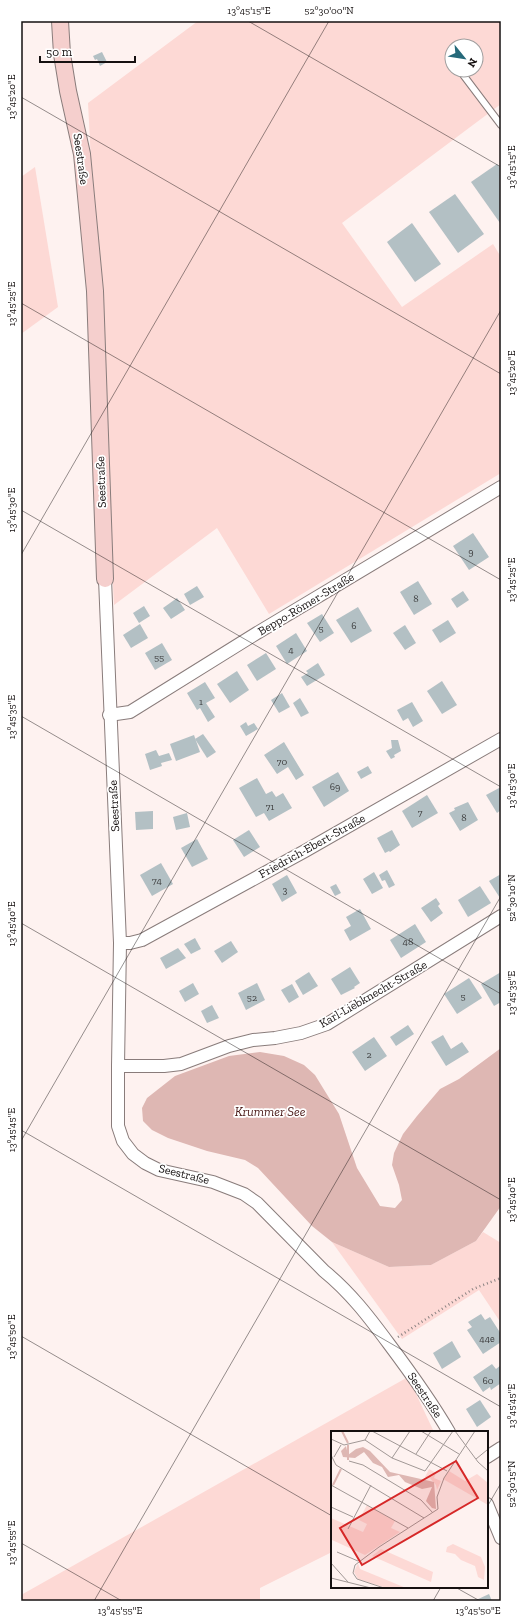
<svg xmlns="http://www.w3.org/2000/svg" width="522" height="1622" viewBox="0 0 522 1622" font-family="'Zilla Slab',serif">
<rect width="100%" height="100%" fill="#fef2f0"/>
<!-- green -->
<g fill="#fdd9d5" fill-rule="evenodd">
<path d="M198,21h303v83l-159,119 60,84 91,-63 8,13v216l-232,141 -52,-86 -103,77 -26,-502zM452,46h24v24h-24z"/>
<path d="M35,167l23,140 -37,27v-157z"/>
<path d="M483,1232l18,11v80l-22,-33 -77,49 -70,-97 57,25 42,-2 45,-24z"/>
<path d="M408,1377l26,55h-102v120l-72,36v13h-239v-6z"/>
</g>
<!-- water -->
<path fill="#deb7b3" d="M501,1048v158l-25,35 -45,24 -42,2 -57,-25 -20,-16 -54,-58 -13,-8 -38,-9 -39,-13 -16,-8 -9,-9 -1,-13 5,-10 28,-22 54,-20 31,-4 24,4 20,9 11,10 24,39 18,54 23,38 15,2 7,-8 -3,-15 -7,-20 2,-12 9,-19 14,-18 23,-27 19,-10z"/>
<!-- building -->
<g fill="#b3c0c4">
<path d="M102,52l5,10 -7,4 -3,-7 -2,1 -2,-4z"/>
<path d="M497,164l4,5 -1,54 -29,-41z"/>
<path d="M455,194l29,40 -26,19 -29,-41z"/>
<path d="M412,223l29,41 -26,18 -28,-40z"/>
<path d="M473,533l16,24 -20,13 -16,-24z"/>
<path d="M418,581l14,23 -18,11 -14,-23z"/>
<path d="M197,586l7,11 -14,8 -6,-11z"/>
<path d="M463,591l6,9 -12,8 -6,-9z"/>
<path d="M177,598l8,12 -14,9 -8,-11z"/>
<path d="M144,606l6,10 -11,7 -6,-10z"/>
<path d="M358,607l14,24 -21,12 -15,-23z"/>
<path d="M322,614l12,19 -14,9 -13,-19z"/>
<path d="M448,620l8,13 -16,10 -8,-13z"/>
<path d="M140,624l8,14 -17,10 -8,-13z"/>
<path d="M405,625l11,18 -11,7 -12,-17z"/>
<path d="M296,633l11,18 -20,13 -11,-18z"/>
<path d="M162,643l10,17 -17,10 -10,-17z"/>
<path d="M266,653l10,16 -19,12 -10,-16z"/>
<path d="M318,663l7,12 -18,11 -6,-9 7,-4 -2,-2z"/>
<path d="M237,671l12,19 -19,13 -13,-19z"/>
<path d="M442,681l15,24 -15,9 -15,-23z"/>
<path d="M205,682l10,16 -9,5 9,14 -7,5 -8,-14 -3,2 -10,-17z"/>
<path d="M282,693l8,14 -11,6 -8,-13z"/>
<path d="M300,698l9,15 -8,4 -8,-14z"/>
<path d="M412,702l11,19 -10,6 -5,-9 -5,3 -6,-11z"/>
<path d="M246,722l2,4 6,-3 4,6 -12,7 -6,-10z"/>
<path d="M203,734l13,18 -9,6 -12,-19z"/>
<path d="M194,735l6,17 -24,9 -6,-17z"/>
<path d="M391,740h7l3,11 -7,4 1,2 -4,2 -5,-8 6,-3z"/>
<path d="M284,742l20,33 -8,5 -8,-13 -11,7 -13,-19z"/>
<path d="M156,750l3,6 10,-3 3,7 -11,3 1,3 -12,4 -5,-16z"/>
<path d="M368,766l4,7 -11,6 -4,-7z"/>
<path d="M338,772l11,19 -25,16 -12,-20z"/>
<path d="M257,778l9,16 6,-3 4,6 7,-4 9,15 -23,13 -5,-8 -8,4 -17,-29z"/>
<path d="M501,787v23l-4,3 -11,-18z"/>
<path d="M427,795l11,18 -26,15 -10,-17z"/>
<path d="M468,802l10,18 -18,11 -11,-18 6,-3 -1,-2z"/>
<path d="M153,811v18l-17,1 -1,-18z"/>
<path d="M187,813l3,14 -14,3 -3,-13z"/>
<path d="M249,830l11,17 -16,10 -11,-17z"/>
<path d="M392,830l8,15 -10,7 -1,-1 -4,2 -8,-15z"/>
<path d="M197,839l11,20 -16,8 -11,-19z"/>
<path d="M161,863l12,21 -21,12 -12,-21z"/>
<path d="M387,870l8,15 -6,3 -4,-8 -3,1 -3,-6z"/>
<path d="M374,872l9,16 -11,6 -9,-15z"/>
<path d="M501,874v24h-1l-11,-17z"/>
<path d="M287,875l10,18 -15,9 -10,-18z"/>
<path d="M336,884l5,9 -6,3 -5,-9z"/>
<path d="M480,886l11,17 -23,14 -10,-17z"/>
<path d="M436,898l4,6 -2,2 5,7 -12,9 -10,-14z"/>
<path d="M360,909l11,20 -21,12 -6,-11 7,-4 -5,-9z"/>
<path d="M415,924l11,18 -25,16 -11,-18z"/>
<path d="M195,938l6,11 -10,5 -7,-10z"/>
<path d="M231,941l7,11 -16,11 -8,-12z"/>
<path d="M178,948l8,10 -20,11 -6,-11z"/>
<path d="M350,967l10,16 -6,4 1,1 -14,7 -10,-16z"/>
<path d="M309,972l9,14 -15,9 -8,-14z"/>
<path d="M501,972v30l-7,4 -13,-22z"/>
<path d="M469,978l13,20 -25,16 -13,-20z"/>
<path d="M193,983l6,11 -14,8 -6,-11z"/>
<path d="M257,983l8,17 -19,10 -8,-17z"/>
<path d="M292,984l7,13 -10,6 -8,-13z"/>
<path d="M212,1005l7,13 -12,5 -6,-12z"/>
<path d="M408,1025l6,9 -18,12 -6,-9z"/>
<path d="M443,1035l8,14 11,-7 7,10 -23,14 -15,-24z"/>
<path d="M374,1037l13,19 -22,15 -13,-19z"/>
<path d="M481,1314l4,6 5,-3 11,17v8l-18,12 -16,-24 5,-3 -4,-5z"/>
<path d="M452,1341l9,16 -19,12 -9,-16z"/>
<path d="M492,1364l4,5 5,-4v18l-10,7 -1,-3 -7,5 -10,-15z"/>
<path d="M480,1400l11,17 -14,10 -11,-18z"/>
<path d="M489,1594l3,7h-18z"/>
</g>
<g fill="none" stroke-linecap="round" stroke-linejoin="round">
<!-- lane casing -->
<g stroke="#897c7b" stroke-width="8">
<path id="lane" d="M461,72l40,53"/>
</g>
<!-- street casing -->
<g stroke="#897c7b" stroke-width="14">
<g id="street">
<path d="M105,579l15,364 -2,123v60l5,15 10,13 12,9 14,7 54,12 31,12 13,9 67,68c26,21 45,46 65,73 21,28 42,57 60,88"/>
<path d="M109,715l21,-3 127,-79 244,-146"/>
<path d="M120,943h10l12,-3 163,-89 196,-112"/>
<path d="M118,1066h46l17,-2 48,-18 24,-6 22,-2 26,-5 26,-9 174,-108"/>
<path d="M487,1457l14,-9"/>
<path d="M487,1504l14,34"/>
</g>
</g>
<!-- secondary casing -->
<g stroke="#897c7b" stroke-width="18">
<path id="secondary" d="M60,21l2,33 6,37 14,63 13,137 10,288"/>
</g>
<!-- path -->
<path stroke="#8b8382" stroke-width="2.5" stroke-dasharray="1 3" stroke-linecap="butt" d="M398,1337l75,-48 28,-11"/>
<!-- lane -->
<use href="#lane" stroke="#fff" stroke-width="6"/>
<!-- street -->
<use href="#street" stroke="#fff" stroke-width="12"/>
<!-- secondary -->
<use href="#secondary" stroke="#f5cfcd" stroke-width="16"/>
</g>
<!-- ticks -->
<path fill="none" stroke="#151010" stroke-width="1" stroke-opacity="0.45" d="M248,21l253,146M21,97l480,277M21,303l480,277M21,510l480,277M21,555l308,-534M21,716l480,278M21,923l480,277M21,1130l480,277M21,1141l480,-831M21,1336l311,180M487,1507l14,-24M21,1543l101,58M455,1587l25,14M94,1601l407,-705M433,1601l8,-14"/>
<g text-anchor="middle" stroke-width="3.5" stroke-linejoin="round" paint-order="stroke">
<!-- number labels -->
<g font-size="10" fill="#3c3c3d">
<text x="471" y="555">9</text>
<text x="416" y="602">8</text>
<text x="354" y="629">6</text>
<text x="321" y="632">5</text>
<text x="291" y="653">4</text>
<text x="159" y="661">55</text>
<text x="201" y="705">1</text>
<text x="282" y="765">70</text>
<text x="335" y="790">69</text>
<text x="270" y="810">71</text>
<text x="420" y="816">7</text>
<text x="464" y="821">8</text>
<text x="157" y="884">74</text>
<text x="285" y="893">3</text>
<text x="408" y="945">48</text>
<text x="463" y="1000">5</text>
<text x="252" y="1001">52</text>
<text x="369" y="1058">2</text>
<text x="487" y="1342">44e</text>
<text x="488" y="1384">60</text>
</g>
<!-- street labels -->
<g font-size="12" fill="#151010" stroke="#fff">
<text transform="translate(81 159) rotate(82)" y="4">Seestraße</text>
<text transform="translate(101 482) rotate(-92)" y="4">Seestraße</text>
<text transform="translate(306 604) rotate(-31)" y="4">Beppo-Römer-Straße</text>
<text transform="translate(114 806) rotate(-93)" y="4">Seestraße</text>
<text transform="translate(312 846) rotate(-29)" y="4">Friedrich-Ebert-Straße</text>
<text transform="translate(373 994) rotate(-30)" y="4">Karl-Liebknecht-Straße</text>
<text transform="translate(184 1174) rotate(14)" y="4">Seestraße</text>
<text transform="translate(425 1395) rotate(56)" y="4">Seestraße</text>
</g>
<!-- water labels -->
<g font-size="13" font-style="italic" fill="#481715" stroke="#fff">
<text x="270" y="1116">Krummer See</text>
</g>
</g>
<!-- overview -->
<g transform="translate(331 1431)">
<rect width="157" height="157" fill="#fef2f0"/>
<path d="M98,38l7,4 -2,5 7,3 -4,9 -1,-5 -6,-7 -5,-1zM118,40l16,10 12,-7 11,9v22l-45,-26zM36,74l28,16 -4,7 9,4 -35,23 -33,-15 -1,2v-24l32,14 4,-8 -8,-4zM122,113l28,13 4,10 -1,13 -6,-3 -3,-11 -14,-6 -6,-6 -9,-2 1,-5zM50,118l52,23 -2,10 -59,-26zM27,132l2,6 46,19h-20l-28,-9 -4,-7z" fill="#fdd9d5"/>
<path d="M15,15l2,9 8,-6 7,-2 7,4 20,21 44,10 2,27 -4,-1 -6,-7 6,-14 -10,2 -17,-7 -6,-7 -11,2 -6,-10 -9,-4 -9,-11 -9,6 -12,-1 -2,-6z" fill="#deb7b3"/>
<path fill="none" stroke="#deb7b3" stroke-width="2" d="M11,0l6,12M17,14v15M2,54l8,-16"/>
<path fill="none" stroke="#a19896" stroke-width="1" d="M41,0l75,40M90,0l38,23M124,0l23,31 10,9M0,8l13,6 21,-5 5,-9M34,9l27,18 33,13 28,-40M85,23l15,-23M0,24l5,10 88,53M3,26l7,-12M61,27l18,-27M145,28l11,-9M18,30l14,4 58,35 12,13M0,54l77,43M0,76l22,10M17,98l23,-44M6,121l21,9M0,132l17,19M0,147l40,10M53,157l-27,-9 -4,-6 2,-8 24,-18 59,-38 -1,-12 7,-19 31,-47"/>
<path fill="#d62828" fill-opacity="0.15" stroke="#d62828" stroke-width="2" d="M125,30l22,37 -116,67 -22,-37z"/>
<rect width="157" height="157" fill="none" stroke="#151010" stroke-width="2"/>
</g>
<!-- border -->
<rect width="522" height="1622" fill="none" stroke="#ffffff" stroke-width="44"/>
<!-- north arrow -->
<g transform="translate(464 58) rotate(120)"><circle r="19" fill="#ffffff" stroke="#a19f9f"/>
<path d="M0-3L7 15L0 10L-7 15Z" fill="#25697a"/>
<text y="-6" font-size="11" font-weight="bold" text-anchor="middle" fill="#151010">N</text>
</g>
<!-- scale -->
<path d="M40 56v6h95v-6" fill="none" stroke="#151010" stroke-width="2"/>
<text x="46" y="56" font-size="12" fill="#151010" stroke="#ffffff" stroke-width="3" paint-order="stroke">50 m</text>
<rect x="22" y="22" width="478" height="1578" fill="none" stroke="#151010" stroke-width="1.5"/>
<g font-size="10" text-anchor="middle" fill="#151010">
<text x="249" y="14">13°45'15"E</text>
<text x="329" y="14">52°30'00"N</text>
<text transform="translate(11 97) rotate(-90)" y="4">13°45'20"E</text>
<text transform="translate(511 167) rotate(-90)" y="4">13°45'15"E</text>
<text transform="translate(11 304) rotate(-90)" y="4">13°45'25"E</text>
<text transform="translate(511 373) rotate(-90)" y="4">13°45'20"E</text>
<text transform="translate(11 510) rotate(-90)" y="4">13°45'30"E</text>
<text transform="translate(511 580) rotate(-90)" y="4">13°45'25"E</text>
<text transform="translate(11 717) rotate(-90)" y="4">13°45'35"E</text>
<text transform="translate(511 786) rotate(-90)" y="4">13°45'30"E</text>
<text transform="translate(511 898) rotate(-90)" y="4">52°30'10"N</text>
<text transform="translate(11 924) rotate(-90)" y="4">13°45'40"E</text>
<text transform="translate(511 993) rotate(-90)" y="4">13°45'35"E</text>
<text transform="translate(11 1130) rotate(-90)" y="4">13°45'45"E</text>
<text transform="translate(511 1200) rotate(-90)" y="4">13°45'40"E</text>
<text transform="translate(11 1337) rotate(-90)" y="4">13°45'50"E</text>
<text transform="translate(511 1406) rotate(-90)" y="4">13°45'45"E</text>
<text transform="translate(511 1484) rotate(-90)" y="4">52°30'15"N</text>
<text transform="translate(11 1543) rotate(-90)" y="4">13°45'55"E</text>
<text x="120" y="1614">13°45'55"E</text>
<text x="478" y="1614">13°45'50"E</text>
</g>
</svg>
